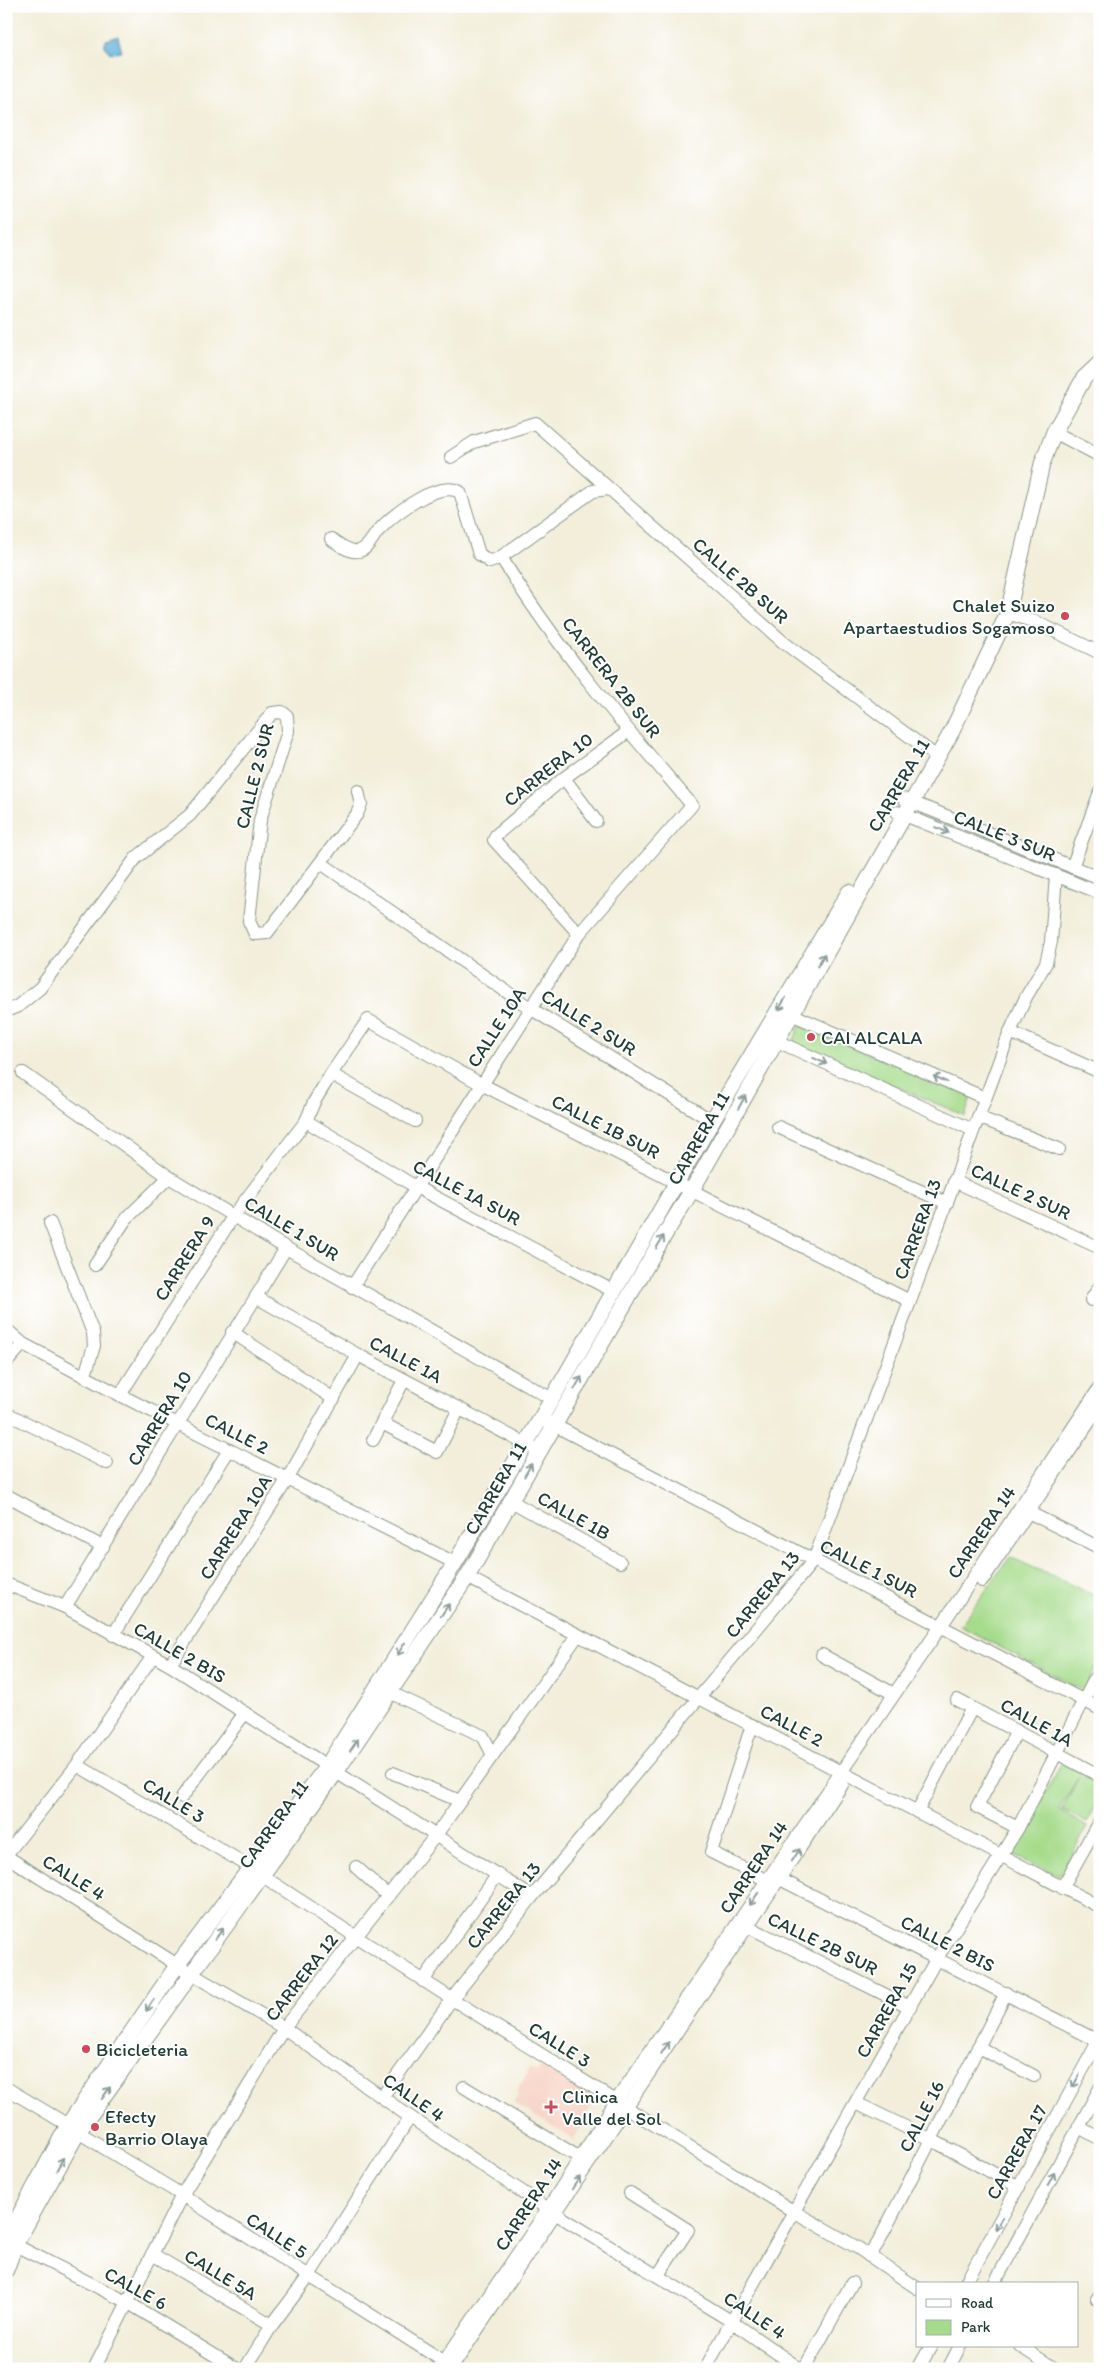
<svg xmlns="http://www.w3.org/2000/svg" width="1106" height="2375" viewBox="0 0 1106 2375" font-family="Itim,sans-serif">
<rect width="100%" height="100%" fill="#fff"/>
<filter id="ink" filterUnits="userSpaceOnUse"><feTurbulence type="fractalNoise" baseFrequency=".02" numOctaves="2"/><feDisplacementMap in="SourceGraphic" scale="10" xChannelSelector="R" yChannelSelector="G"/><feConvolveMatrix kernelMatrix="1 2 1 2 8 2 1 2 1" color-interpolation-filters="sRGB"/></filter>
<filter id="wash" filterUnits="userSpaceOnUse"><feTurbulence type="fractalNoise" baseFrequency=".0096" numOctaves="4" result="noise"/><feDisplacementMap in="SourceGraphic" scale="20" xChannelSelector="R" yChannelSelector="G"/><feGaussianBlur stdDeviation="1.12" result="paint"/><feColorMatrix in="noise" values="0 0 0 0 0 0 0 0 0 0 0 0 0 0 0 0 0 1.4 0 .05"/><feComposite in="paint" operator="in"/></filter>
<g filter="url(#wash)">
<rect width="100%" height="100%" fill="#f2eeda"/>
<!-- built -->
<path fill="#f6d2c3" d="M540,2066l56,32 -23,41 -59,-36 4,-9 -2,-2 14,-24 7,4z"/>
<!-- green -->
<g fill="#a6db8b" stroke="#628c60">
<path d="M800,1025l171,72 -6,19 -172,-74z"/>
<path d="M1010,1557l90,41v60l-16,33 -124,-65z"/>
<path d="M1063,1761l18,11 -1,3 20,10v8l-13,30 -25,-13 16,-32 -19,32 28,17 -27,48 -49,-20z"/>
</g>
<!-- water -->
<path fill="#5cafd8" stroke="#3e7686" d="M118,36l4,16 -12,1 -6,-7 2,-6z"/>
</g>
<g filter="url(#ink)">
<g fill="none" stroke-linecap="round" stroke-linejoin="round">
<!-- minor casing -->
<g stroke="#889687" stroke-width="14">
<g id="minor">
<path d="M1054,432l46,24"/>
<path d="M451,457l23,-15 61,-19 248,219 154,115"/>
<path d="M331,539c8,5 18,14 28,12 10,-2 14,-16 21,-22 15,-16 58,-49 80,-37l19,62 11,8 11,-5 92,-66 16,-2"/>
<path d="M1008,613l30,10 62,30"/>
<path d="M564,778l32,43"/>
<path d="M904,799l196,79"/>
<path d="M897,812l203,81"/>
<path d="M321,863l209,145 182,113"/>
<path d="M1072,867l28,-75"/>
<path d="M579,934l-85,-94 2,-5 68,-57 65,-47"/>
<path d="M6,1011l12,-5 22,-18 96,-130 54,-43 82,-102 10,-1 5,4 1,15 -28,89 -11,101 6,13 12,-1 90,-119 4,-10 -3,-13"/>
<path d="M791,1014l194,84"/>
<path d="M1010,1032l90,40"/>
<path d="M768,1037l205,93"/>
<path d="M23,1073l146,104 117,71 266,151"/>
<path d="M331,1074l84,47"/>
<path d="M978,1117l81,32"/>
<path d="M306,1121l110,66 197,104"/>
<path d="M778,1127l169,76"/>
<path d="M954,1181l146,67"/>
<path d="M50,1223l43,110 1,13 -9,29"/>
<path d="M95,1265l31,-46 43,-42"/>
<path d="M352,1287l227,-353 113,-129c-68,-79 -137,-159 -191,-248"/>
<path d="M256,1297l102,58 181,96"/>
<path d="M1091,1300l9,-14"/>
<path d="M6,1329l17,15 97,51 335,168"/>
<path d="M232,1332l102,67"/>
<path d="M6,1363l17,-19"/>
<path d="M120,1395l114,-180 72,-94 8,-19 17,-28 37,-54 113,64 429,217"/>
<path d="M6,1413l101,50"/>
<path d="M548,1422l552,287"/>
<path d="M382,1423l55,29 22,-43"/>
<path d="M373,1440l31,-60"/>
<path d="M6,1495l97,52"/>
<path d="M511,1501l109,61"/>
<path d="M1028,1512l72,36"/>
<path d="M467,1577l633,330"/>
<path d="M982,1581l118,-175"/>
<path d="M6,1584l59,23 105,58 157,101"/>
<path d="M65,1607l221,-359"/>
<path d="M113,1635l116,-185"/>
<path d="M822,1655l72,39"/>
<path d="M170,1665l117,-185 71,-125"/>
<path d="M389,1692l94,44 10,19"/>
<path d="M957,1700l143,76"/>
<path d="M752,1725l-41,127 55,28"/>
<path d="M1017,1731l-40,76 41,21"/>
<path d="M77,1765l175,103"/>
<path d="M336,1772l196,125"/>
<path d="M393,1773l67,28"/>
<path d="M182,1797l63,-84"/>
<path d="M917,1812l55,-104"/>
<path d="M6,1855l71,-90 76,-109"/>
<path d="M6,1856l184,117 94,55 126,89 138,92 183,112 69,48"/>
<path d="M356,1867l32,29"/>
<path d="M261,1875l191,124 341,212 65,37 59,40"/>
<path d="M780,1879l318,162"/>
<path d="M1062,1888l38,-68"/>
<path d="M747,1926l163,81"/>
<path d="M423,1981l75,-107"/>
<path d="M978,2047l56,29"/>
<path d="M464,2087l116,71"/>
<path d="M6,2088l62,37"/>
<path d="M382,2097l70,-98 80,-102 282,-337 196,-528 16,-35 20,-34 5,-21 5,-67"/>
<path d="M856,2103l74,36 89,48"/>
<path d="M1079,2127l21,12"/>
<path d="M78,2132l104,63 269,171"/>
<path d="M630,2193l58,37 -30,45"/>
<path d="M15,2245l112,57 110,67"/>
<path d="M152,2254l120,71"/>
<path d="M869,2256l9,-13 128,-250"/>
<path d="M965,2284l135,-246"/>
<path d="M994,2284l106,-196"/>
<path d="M1100,2295l-3,4 3,2"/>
<path d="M1020,2346l35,23"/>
<path d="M94,2369l88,-174 102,-167 152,-193 142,-200"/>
<path d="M245,2369l27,-44 36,-48 102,-160"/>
<path d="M439,2369l109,-160 68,-108 325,-475 159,-239"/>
<path d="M451,2369l391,-584"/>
<path d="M705,2369l232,-411 81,-130 82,-159"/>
<path d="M804,2369l48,-86"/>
<path d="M918,2369l13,-23"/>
<path d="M948,2369l12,-23"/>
</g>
</g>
<!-- major casing -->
<g stroke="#889687" stroke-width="17">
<g id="major">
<path d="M7,2238l61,-113 110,-161 149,-198 128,-203 86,-145 171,-297 137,-229"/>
<path d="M6,2270l9,-25 63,-113 258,-360 131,-195 195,-338 30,-49 259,-457 57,-120 34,-149 12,-32 30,-54 16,-15"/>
</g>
</g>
<!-- minor -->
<use href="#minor" stroke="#fff" stroke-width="12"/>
<!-- major -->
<use href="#major" stroke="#fff" stroke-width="15"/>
</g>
<!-- one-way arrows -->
<defs><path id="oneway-shaft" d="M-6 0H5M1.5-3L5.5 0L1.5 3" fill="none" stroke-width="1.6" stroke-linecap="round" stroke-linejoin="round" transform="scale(1.25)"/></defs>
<g stroke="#8f9e9a">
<use href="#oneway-shaft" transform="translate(942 830) rotate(22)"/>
<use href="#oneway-shaft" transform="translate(821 960) rotate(-60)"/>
<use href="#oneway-shaft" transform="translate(782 1004) rotate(121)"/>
<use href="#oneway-shaft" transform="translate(820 1061) rotate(24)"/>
<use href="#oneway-shaft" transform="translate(940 1079) rotate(-156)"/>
<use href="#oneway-shaft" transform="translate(742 1102) rotate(-61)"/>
<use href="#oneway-shaft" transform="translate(660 1242) rotate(-59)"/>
<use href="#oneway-shaft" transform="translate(578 1383) rotate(-60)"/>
<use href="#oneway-shaft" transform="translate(528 1470) rotate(-60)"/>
<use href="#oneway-shaft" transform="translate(445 1610) rotate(-56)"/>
<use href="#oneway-shaft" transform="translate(401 1649) rotate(122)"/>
<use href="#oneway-shaft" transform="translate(354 1745) rotate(-56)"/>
<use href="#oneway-shaft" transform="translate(796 1855) rotate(-57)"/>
<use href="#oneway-shaft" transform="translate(754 1899) rotate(124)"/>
<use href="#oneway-shaft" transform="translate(219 1934) rotate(-54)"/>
<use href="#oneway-shaft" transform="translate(150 2005) rotate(124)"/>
<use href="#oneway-shaft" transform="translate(665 2048) rotate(-56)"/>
<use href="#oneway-shaft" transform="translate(1076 2081) rotate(119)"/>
<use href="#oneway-shaft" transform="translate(106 2093) rotate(-55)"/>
<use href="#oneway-shaft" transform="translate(60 2164) rotate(-61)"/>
<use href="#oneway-shaft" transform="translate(1051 2179) rotate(-62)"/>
<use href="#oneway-shaft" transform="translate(576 2183) rotate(-57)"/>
<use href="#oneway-shaft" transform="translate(999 2223) rotate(119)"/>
</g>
</g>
<!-- markers -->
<g fill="#d1495b" stroke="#fff" stroke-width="2">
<circle cx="1065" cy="616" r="5"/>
<circle cx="811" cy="1037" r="5"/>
<circle cx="86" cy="2049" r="5"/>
<path d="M548.5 2099.5h5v5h5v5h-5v5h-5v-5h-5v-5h5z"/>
<circle cx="95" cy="2127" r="5"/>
</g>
<g text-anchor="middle" stroke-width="4" stroke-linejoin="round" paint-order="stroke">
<!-- street labels -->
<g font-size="19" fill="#1f3d34" stroke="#fff">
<text transform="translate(741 580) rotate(41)" y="7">CALLE 2B SUR</text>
<text transform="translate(612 677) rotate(52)" y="7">CARRERA 2B SUR</text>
<text transform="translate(548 769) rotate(-38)" y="7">CARRERA 10</text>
<text transform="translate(254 776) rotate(-76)" y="7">CALLE 2 SUR</text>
<text transform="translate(898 785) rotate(-60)" y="7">CARRERA 11</text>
<text transform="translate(1005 835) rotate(22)" y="7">CALLE 3 SUR</text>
<text transform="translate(589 1022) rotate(32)" y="7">CALLE 2 SUR</text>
<text transform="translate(496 1027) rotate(-57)" y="7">CALLE 10A</text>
<text transform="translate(606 1126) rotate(27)" y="7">CALLE 1B SUR</text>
<text transform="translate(698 1138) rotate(-60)" y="7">CARRERA 11</text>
<text transform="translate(1021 1191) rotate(25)" y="7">CALLE 2 SUR</text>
<text transform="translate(467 1192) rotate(28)" y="7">CALLE 1A SUR</text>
<text transform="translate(292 1228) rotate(31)" y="7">CALLE 1 SUR</text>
<text transform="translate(917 1229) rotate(-70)" y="7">CARRERA 13</text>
<text transform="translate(184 1258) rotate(-58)" y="7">CARRERA 9</text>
<text transform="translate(406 1359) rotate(28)" y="7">CALLE 1A</text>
<text transform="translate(159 1418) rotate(-59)" y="7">CARRERA 10</text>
<text transform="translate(237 1433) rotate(27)" y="7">CALLE 2</text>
<text transform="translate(495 1488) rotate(-60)" y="7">CARRERA 11</text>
<text transform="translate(574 1515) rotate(29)" y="7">CALLE 1B</text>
<text transform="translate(235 1527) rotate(-58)" y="7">CARRERA 10A</text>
<text transform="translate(981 1532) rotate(-56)" y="7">CARRERA 14</text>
<text transform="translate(869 1568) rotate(27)" y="7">CALLE 1 SUR</text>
<text transform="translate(762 1594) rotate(-51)" y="7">CARRERA 13</text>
<text transform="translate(180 1652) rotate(30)" y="7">CALLE 2 BIS</text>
<text transform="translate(1037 1722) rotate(29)" y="7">CALLE 1A</text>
<text transform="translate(792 1725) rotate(28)" y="7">CALLE 2</text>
<text transform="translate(174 1800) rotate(31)" y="7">CALLE 3</text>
<text transform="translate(273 1824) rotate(-54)" y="7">CARRERA 11</text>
<text transform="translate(753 1867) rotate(-56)" y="7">CARRERA 14</text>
<text transform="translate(74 1877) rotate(32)" y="7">CALLE 4</text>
<text transform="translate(503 1905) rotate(-51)" y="7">CARRERA 13</text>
<text transform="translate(823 1943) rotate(26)" y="7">CALLE 2B SUR</text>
<text transform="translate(948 1943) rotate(27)" y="7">CALLE 2 BIS</text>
<text transform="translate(301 1977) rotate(-52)" y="7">CARRERA 12</text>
<text transform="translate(886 2010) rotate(-61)" y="7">CARRERA 15</text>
<text transform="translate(560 2044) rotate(32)" y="7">CALLE 3</text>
<text transform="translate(414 2097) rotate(35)" y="7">CALLE 4</text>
<text transform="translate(921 2116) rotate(-63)" y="7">CALLE 16</text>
<text transform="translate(1016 2152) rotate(-61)" y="7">CARRERA 17</text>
<text transform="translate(528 2204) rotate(-57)" y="7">CARRERA 14</text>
<text transform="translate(277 2235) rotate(33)" y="7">CALLE 5</text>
<text transform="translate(221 2274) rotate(31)" y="7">CALLE 5A</text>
<text transform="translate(136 2288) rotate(29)" y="7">CALLE 6</text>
<text transform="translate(755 2315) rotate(34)" y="7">CALLE 4</text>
</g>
<!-- poi labels -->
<g font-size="19" fill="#1f3d34" stroke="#fff" text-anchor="start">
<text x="1055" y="612" text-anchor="end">Chalet Suizo<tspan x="1055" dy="22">Apartaestudios Sogamoso</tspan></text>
<text x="821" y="1044">CAI ALCALA</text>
<text x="96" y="2056">Bicicleteria</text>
<text x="562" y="2103">Clinica<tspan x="562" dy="22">Valle del Sol</tspan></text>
<text x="105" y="2123">Efecty<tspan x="105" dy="22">Barrio Olaya</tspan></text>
</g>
</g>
<!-- margin -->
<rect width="1106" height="2375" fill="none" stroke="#fff" stroke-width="25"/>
<!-- legend -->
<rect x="916" y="2282" width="162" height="65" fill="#ffffff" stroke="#a5b1ae"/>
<rect x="926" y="2299" width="25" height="8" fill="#ffffff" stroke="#a5b1ae"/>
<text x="961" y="2308" font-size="15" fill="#1f3d34">Road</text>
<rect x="926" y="2320" width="25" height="15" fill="#a6db8b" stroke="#a5b1ae"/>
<text x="961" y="2332" font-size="15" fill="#1f3d34">Park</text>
</svg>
